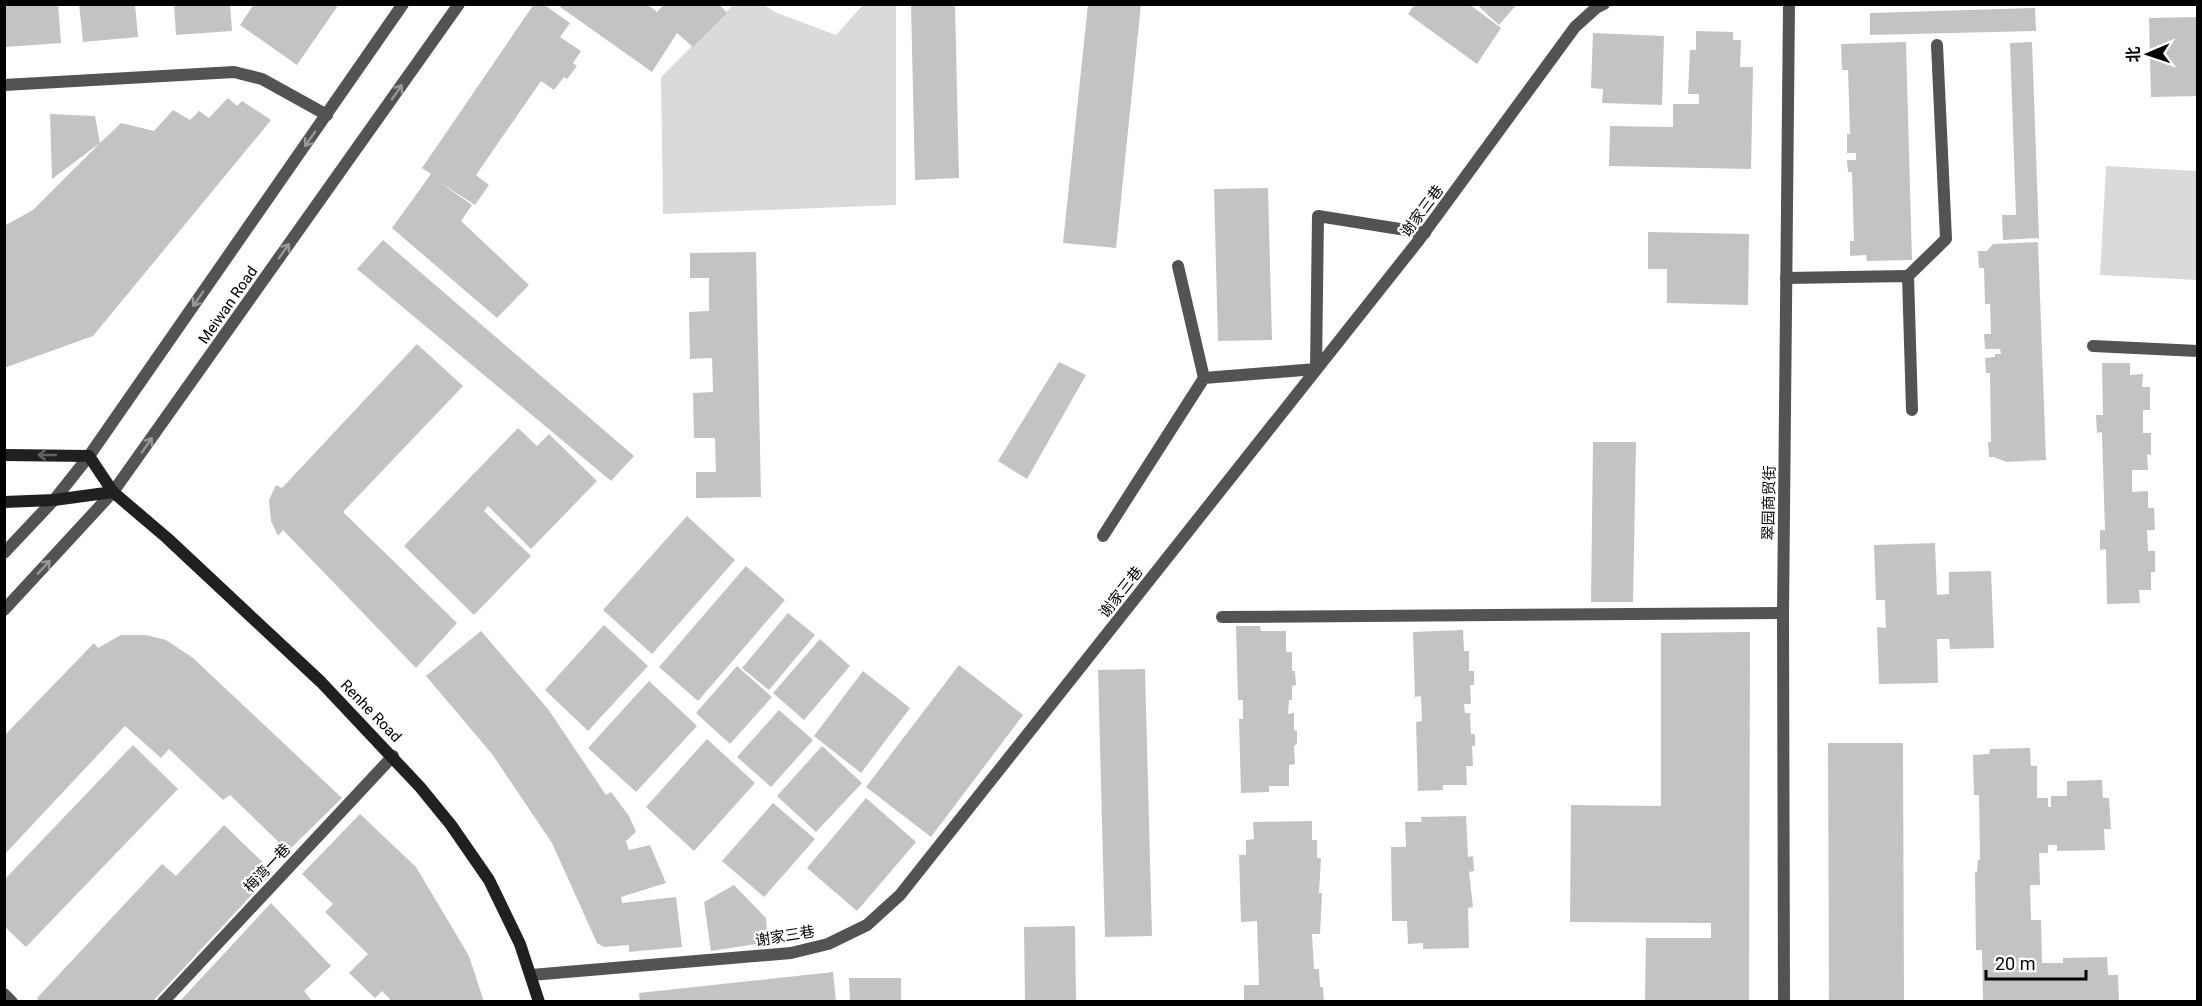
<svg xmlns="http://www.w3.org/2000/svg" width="2202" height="1006" viewBox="0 0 2202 1006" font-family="Roboto,'Noto Sans SC',sans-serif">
<rect width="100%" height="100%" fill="#fff"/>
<!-- green -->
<g fill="#dadada">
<path d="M733,5h31l13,8 59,22 27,-30h33v200l-233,9 -2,-137z"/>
<path d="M2106,166l91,5v109l-97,-5z"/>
</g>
<!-- building -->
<g fill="#c3c3c3">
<path d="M4,4h54l3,39 -55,4z"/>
<path d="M79,4h56l3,33 -55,5z"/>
<path d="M174,4h56l2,27 -56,4z"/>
<path d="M254,4h85l-42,61 -57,-40z"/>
<path d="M534,4h9l27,19 -10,14 21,14 -8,12 4,3 -10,13 -3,-2 -10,13 -13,-9 -65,94 13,10 -14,20 -37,-24 34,24 -11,16 68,64 -32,33 -105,-90 39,-54 -9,-6z"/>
<path d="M556,4h91l10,8 7,-8h55l8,9 -34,34 -16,-14 -25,39z"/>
<path d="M911,4h44l4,174 -44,2z"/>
<path d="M1088,4h53l-25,244 -53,-5z"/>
<path d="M1415,4h54l32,24 -24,36 -69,-50z"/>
<path d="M1476,4h41l-18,21z"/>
<path d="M2035,8l1,23 -166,4v-22z"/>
<path d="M2198,17v79l-47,1 -2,-79z"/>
<path d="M1696,31l37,1v8h8l-1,27h13l-2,102 -142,-3 1,-40 63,1v-23h26v-10h-11l2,-44h6z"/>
<path d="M1593,33l71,3 -2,69 -60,-2 1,-14 -12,-1z"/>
<path d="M1906,42l6,218 -45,1 -1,-6 -16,1v-15h4l-2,-69h-4l-1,-12h9v-7h-9v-19h3l-2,-64h-6l-1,-26z"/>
<path d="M2032,42l7,196 -36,2 -1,-25h14l-6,-172z"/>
<path d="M228,98l9,8 5,-5 29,19 -178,216 -89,32v-142l29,-16 67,-67 -48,36 -2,-65 45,2 5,27 21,-20 33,8 19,-21 17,10 9,-9 10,7z"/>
<path d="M1268,188l4,152 -54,1 -4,-152z"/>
<path d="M1648,232l101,2 -1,71 -81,-2v-34h-19z"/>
<path d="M383,240l251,216 -23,25 -254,-212z"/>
<path d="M2038,242l8,218 -39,2 -13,-5h-5l-1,-15h3l-1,-69h-4l-1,-15 10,-1v-3h6l-1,-5h-15l-1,-15h7l-1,-30h-5l-1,-36h-5l-1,-17h9l6,-7z"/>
<path d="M756,252l5,245 -65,1v-26h20l-1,-34h-21l-1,-45 20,-1 -1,-34 -22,1 -1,-47 20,-1v-33h-19v-25z"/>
<path d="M417,344l46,42 -120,126 114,111 -41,45 -133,-138 -5,6 -7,-15 -2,-21 7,-15 6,3z"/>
<path d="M1059,362l27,13 -59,104 -29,-18z"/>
<path d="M2102,363h28v12l13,-1 -1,13h8v23h-7v23h8v22l-4,-1 1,16h-16v22l16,-1v17h6l1,22h-8l1,21h7v21h-4v18h-12l1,13 -33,1 -1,-55 -6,1v-20h5l-3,-98 -5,1 -1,-18h7z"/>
<path d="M518,428l19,18 12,-12 48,47 -66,68 -43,-43 -4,5 47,45 -57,59 -70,-69z"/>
<path d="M1593,442h43l-3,160h-42z"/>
<path d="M687,516l48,44 -83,94 -49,-44z"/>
<path d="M1935,543l2,52 12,-1v-22l42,-1 3,77 -44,1 -1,-10h-12l1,44 -59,1 -2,-57 9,1 -1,-28h-9l-2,-55z"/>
<path d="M746,566l39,34 -87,101 -39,-34z"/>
<path d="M788,613l27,22 -46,55 -27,-22z"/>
<path d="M604,625l44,41 -60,65 -43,-41z"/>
<path d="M1236,626h24l1,5h25v21h6v19h3l1,14 -4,1v14h-3l-1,14 6,-1v17l3,1v13l-3,2 1,18 -6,1v21h-20v6l-28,1 -2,-74h4v-19h-5z"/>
<path d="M1463,630l1,21h5v20h5v14h-4l1,19h-7l1,9h5l1,21h4v12h-3l1,20h-7l1,19h-24v5l-25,1 -2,-69 6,-1 -1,-25 -6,1 -2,-65z"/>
<path d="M481,631l67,78 58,86 5,-3 18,24 7,16 -10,9 3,9 21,-5 16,38 -45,14 1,6 54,-6 6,50 -53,5v-7l-25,2 -7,-4 -45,-100 -60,-89 -66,-78z"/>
<path d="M1750,632l-1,370h-104l1,-64h65v-15l-141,-1 1,-117 90,1v-173z"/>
<path d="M121,635h25l20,5 27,18 149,140 -54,53 -58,-56 -7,5 -54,-51 -8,9 -36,-32 -121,129v-119l90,-93 4,5z"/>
<path d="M820,639l30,27 -46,54 -31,-27z"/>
<path d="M959,665l64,50 -92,122 -65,-50z"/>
<path d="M737,666l35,31 -42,47 -34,-31z"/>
<path d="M1145,669l7,267 -47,1 -7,-267z"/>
<path d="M863,671l47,37 -49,65 -47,-37z"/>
<path d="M649,681l48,45 -61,66 -48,-44z"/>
<path d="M779,710l34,30 -42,47 -34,-30z"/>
<path d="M707,739l48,44 -61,68 -48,-44z"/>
<path d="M1828,743h75l1,259h-75z"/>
<path d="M133,745l45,44 -152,158 -22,-21v-46z"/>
<path d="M822,746l40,37 -46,49 -39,-36z"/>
<path d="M2030,748l1,18h6v32h11v9h3v-11h16v-15l35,-1 1,18h6l2,31h-7l1,21 -48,1v-6h-9v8h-9l1,32h-10l1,35h10l1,43h21v-5l44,-1 1,18h10l1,27h-136l-1,-52h-6l-1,-78h2l1,-12h2l-1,-65h-5l-1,-40 16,-1 1,-5z"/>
<path d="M866,798l50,44 -59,69 -50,-43z"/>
<path d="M773,803l42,36 -51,58 -42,-36z"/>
<path d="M360,814l56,53 53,89 15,46h-96l2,-3 -8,-8 -7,7 -26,-25 19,-19 -43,-42 8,-8 -31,-30z"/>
<path d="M1466,816l2,41 5,-1 1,15 -5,1 4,35 -5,1 1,40 -46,1v-6l-15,1 -1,-23h-15l-1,-74h15l-1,-25h17l-1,-5z"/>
<path d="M1312,821v19h5v18h4l-2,35h3l-2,41h-8l2,35h5l1,18h3l1,15h-80v-17h15l-2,-64 -16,1 -2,-67h7v-15l8,-1 -1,-17z"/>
<path d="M224,825l49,47 -121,130h-112l-3,-4 125,-134 14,12z"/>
<path d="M734,885l32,33 2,24 -57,9 -7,-49z"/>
<path d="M271,903l60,63 -27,25 9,11h-134z"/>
<path d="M1075,926l1,76h-51l-1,-75z"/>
<path d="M833,972l3,30h-196l-1,-9z"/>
<path d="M849,978h52v24h-51z"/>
</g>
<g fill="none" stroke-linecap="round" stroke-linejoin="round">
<!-- service -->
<g stroke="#535353" stroke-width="12">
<path d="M4,85l230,-13 28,7 65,36"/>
<path d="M1178,266l26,112"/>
<path d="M1908,276l38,-37 -9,-194"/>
<path d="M1786,278l122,-2 4,134"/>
<path d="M2093,346l105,5"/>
<path d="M1103,536l101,-158 112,-9 2,-153 107,17"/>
<path d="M1222,617l561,-4"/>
<path d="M4,994l8,8"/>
<path d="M163,1002l230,-246"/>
</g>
<!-- minor -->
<g stroke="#535353" stroke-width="12">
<path d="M531,975l260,-22 37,-9 39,-19 33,-30 519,-655 156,-213 21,-19 8,-4"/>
<path d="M1784,1002l-1,-389 6,-609"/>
</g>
<!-- tertiary -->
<g stroke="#535353" stroke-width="12">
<path d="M4,553l50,-53 35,-44 314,-452"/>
<path d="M4,610l109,-118 346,-488"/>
</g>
<!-- secondary -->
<g stroke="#202020" stroke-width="12">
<path d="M4,455l85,1 24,36 54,46 154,144 99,105 31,38 38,55 31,64 19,58"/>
<path d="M4,502l50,-2 59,-8"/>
</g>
</g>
<!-- one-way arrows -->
<defs><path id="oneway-shaft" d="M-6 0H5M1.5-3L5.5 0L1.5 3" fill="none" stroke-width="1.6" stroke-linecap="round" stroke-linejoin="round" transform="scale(1.5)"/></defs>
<g stroke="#989898">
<use href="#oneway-shaft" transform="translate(397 92) rotate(-55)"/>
<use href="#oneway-shaft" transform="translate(310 139) rotate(125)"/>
<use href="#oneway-shaft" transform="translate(284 251) rotate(-55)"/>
<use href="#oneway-shaft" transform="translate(198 299) rotate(125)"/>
<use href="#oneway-shaft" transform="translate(147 445) rotate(-55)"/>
<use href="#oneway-shaft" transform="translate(44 567) rotate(-47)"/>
</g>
<use stroke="#636363" href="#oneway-shaft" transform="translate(47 455) rotate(-180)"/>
<g text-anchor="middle" stroke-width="4.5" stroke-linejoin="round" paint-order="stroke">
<!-- street labels -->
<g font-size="15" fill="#000" stroke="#fff">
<text transform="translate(1422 211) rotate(-53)" y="5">谢家三巷</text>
<text transform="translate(228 305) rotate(-55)" y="5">Meiwan Road</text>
<text transform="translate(1769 503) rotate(-89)" y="5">翠园商贸街</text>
<text transform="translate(1121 592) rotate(-52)" y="5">谢家三巷</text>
<text transform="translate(371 711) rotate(46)" y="5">Renhe Road</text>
<text transform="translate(267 868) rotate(-47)" y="5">梅湾一巷</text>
<text transform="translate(785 936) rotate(-9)" y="5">谢家三巷</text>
</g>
</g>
<!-- border -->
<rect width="2202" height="1006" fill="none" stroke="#000000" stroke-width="12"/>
<!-- north arrow -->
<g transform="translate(2148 54) rotate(268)" stroke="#ffffff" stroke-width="4.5" paint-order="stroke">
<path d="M0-4.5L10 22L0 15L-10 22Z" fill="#000000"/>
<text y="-9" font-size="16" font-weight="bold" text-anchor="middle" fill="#000000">北</text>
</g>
<!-- scale -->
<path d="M1986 970v9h100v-9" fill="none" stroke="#000000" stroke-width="3"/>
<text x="1995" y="970" font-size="18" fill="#000000" stroke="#ffffff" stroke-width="4.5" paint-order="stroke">20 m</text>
</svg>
